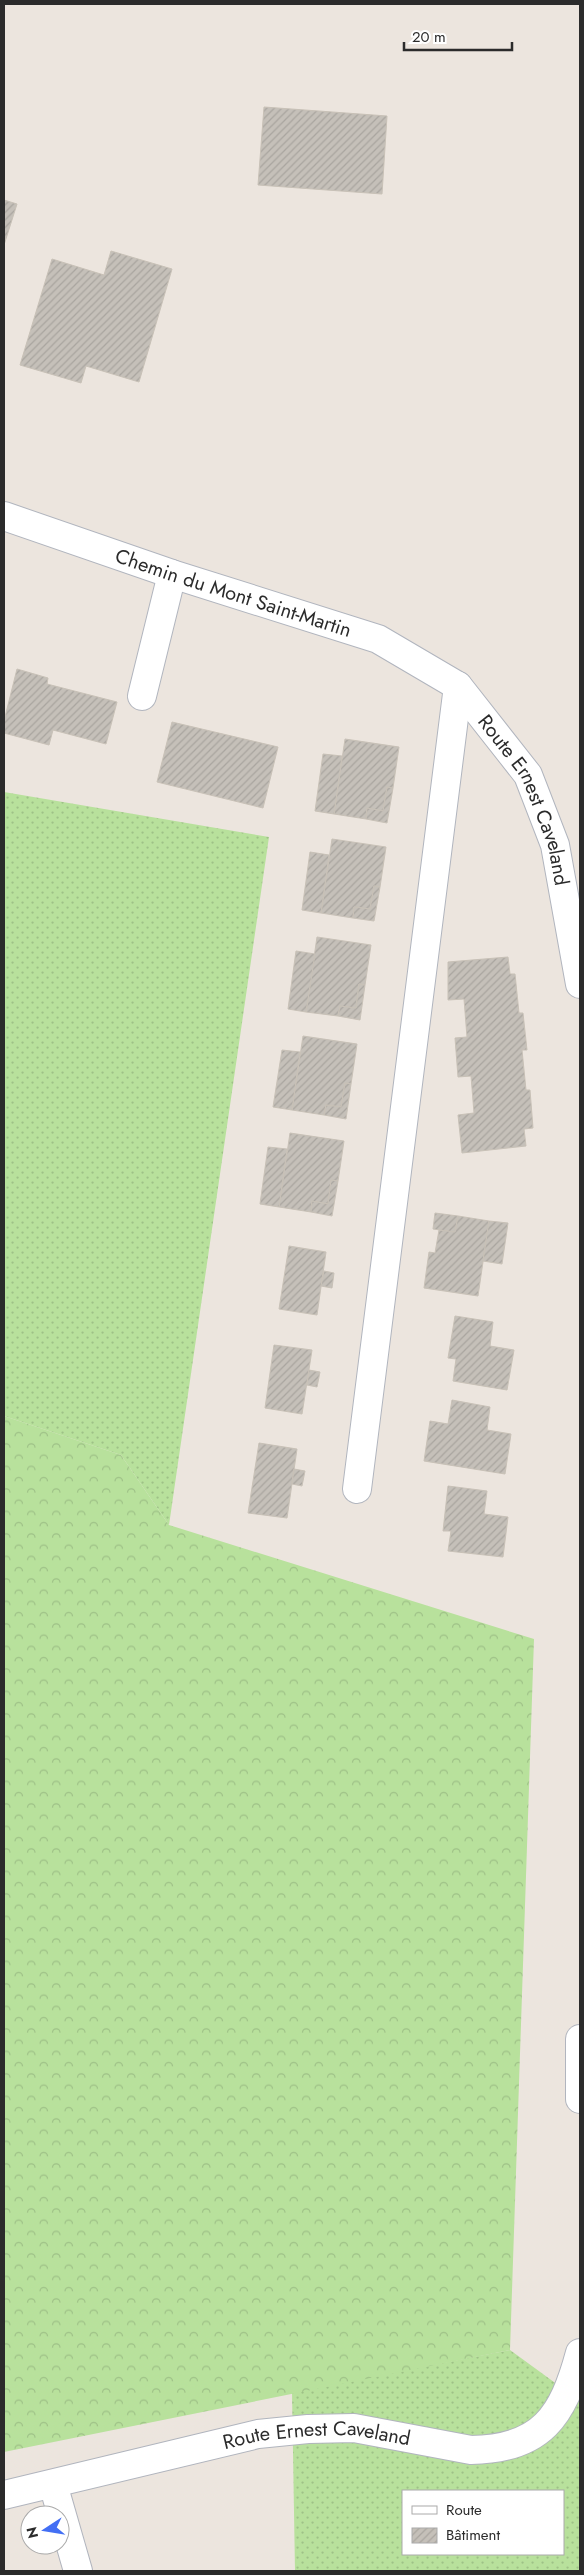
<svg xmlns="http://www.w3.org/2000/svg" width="584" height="2575" viewBox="0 0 584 2575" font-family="Jost,sans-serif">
<defs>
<pattern id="grass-dots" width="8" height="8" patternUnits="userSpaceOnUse" patternTransform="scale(1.25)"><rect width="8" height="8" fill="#b8e19c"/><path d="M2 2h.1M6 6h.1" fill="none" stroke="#9ec187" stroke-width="1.8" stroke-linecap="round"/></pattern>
<pattern id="forest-crowns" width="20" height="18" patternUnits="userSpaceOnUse" patternTransform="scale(1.25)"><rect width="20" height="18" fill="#b8e19c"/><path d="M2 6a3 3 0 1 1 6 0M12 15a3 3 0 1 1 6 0" fill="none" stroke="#9ec187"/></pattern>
<pattern id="building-hatch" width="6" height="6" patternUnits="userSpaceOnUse" patternTransform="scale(1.25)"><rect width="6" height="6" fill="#c5c0b9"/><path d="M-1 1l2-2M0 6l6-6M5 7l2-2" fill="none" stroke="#a9a59f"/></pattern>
</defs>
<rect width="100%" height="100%" fill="#ece5de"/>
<!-- grass -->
<g fill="url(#grass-dots)" fill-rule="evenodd">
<path d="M4,792l265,45 -100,688 -48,-70 -117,-39z"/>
<path d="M510,2350l70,51v170h-285l-3,-179zM403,2491h160v63h-160z"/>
</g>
<!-- forest -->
<path fill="url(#forest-crowns)" d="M4,1416l117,39 48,70 365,114 -24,711 -506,102z"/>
<!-- building -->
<g fill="url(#building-hatch)" stroke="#c8c1b7">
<path d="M264,107l123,9 -5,78 -124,-9z"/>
<path d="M4,200l13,4 -13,41z"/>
<path d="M111,251l61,18 -33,113 -53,-16 -5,17 -61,-18 32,-106 52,16z"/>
<path d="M17,669l31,9 -1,6 70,18 -11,42 -53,-14 -4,15 -45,-12v-12z"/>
<path d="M172,722l106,25 -15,61 -106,-26z"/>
<path d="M345,739l54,8 -6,41 -6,-1 -4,24 -16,-3 -1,11 -32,-5z"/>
<path d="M323,754l19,2 -8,58 -19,-3z"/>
<path d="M387,787l6,1 -6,35 -21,-4 1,-11 16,3z"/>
<path d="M332,839l54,8 -6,40 -6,-1 -4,23 -16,-2 -1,11 -32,-5z"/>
<path d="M310,852l19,3 -8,58 -19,-3z"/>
<path d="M374,886l6,1 -6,34 -21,-3 1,-11 16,2z"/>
<path d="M317,937l54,8 -6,40 -6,-1 -3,24 -16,-2 -2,10 -32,-4z"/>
<path d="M296,951l19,3 -9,58 -18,-3z"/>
<path d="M508,957l2,17h5l4,39h4l4,37h-5l4,40h4l3,38 -9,1 2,17 -64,7 -4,-38 16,-2 -3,-37 -13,1 -3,-39 12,-1 -3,-38 -16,1v-38z"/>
<path d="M359,984l6,1 -5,35 -22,-4 2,-10 16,2z"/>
<path d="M303,1036l54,8 -6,40 -6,-1 -4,24 -15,-2 -2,10 -32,-5z"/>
<path d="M282,1050l18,2 -8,58 -19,-3z"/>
<path d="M345,1083l6,1 -5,35 -22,-4 2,-10 15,2z"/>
<path d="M290,1133l54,8 -6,40 -7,-1 -3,24 -16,-3 -1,11 -32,-5z"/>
<path d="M268,1147l19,2 -8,58 -19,-3z"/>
<path d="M331,1180l7,1 -6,35 -21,-4 1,-11 16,3z"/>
<path d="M435,1213l23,3 -3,16 -22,-3z"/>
<path d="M458,1216l31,5 -11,75 -54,-8 5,-36 6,1 4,-23 16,2z"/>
<path d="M489,1221l19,2 -6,41 -19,-3z"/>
<path d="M289,1246l37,6 -9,63 -38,-6z"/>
<path d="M324,1271l10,2 -2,15 -11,-2z"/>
<path d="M455,1316l38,6 -3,24 24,4 -7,40 -54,-9 3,-22 -8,-1z"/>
<path d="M274,1345l38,5 -10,64 -37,-6z"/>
<path d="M309,1370l11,2 -3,15 -10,-2z"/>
<path d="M452,1400l38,7 -3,23 24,4 -6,40 -81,-13 6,-40 18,3z"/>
<path d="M259,1443l38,6 -10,69 -39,-5z"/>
<path d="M294,1469l11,2 -3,15 -10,-2z"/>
<path d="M448,1486l39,5 -3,23 24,3 -5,40 -55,-6 3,-20h-8z"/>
</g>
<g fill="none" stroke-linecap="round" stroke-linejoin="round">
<!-- minor casing -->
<g stroke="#b1b5be" stroke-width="30">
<g id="minor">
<path id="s1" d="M4,516l168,58 206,65 80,47 70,89 27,70 25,139"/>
<path d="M142,696l30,-122"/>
<path d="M357,1489l101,-803"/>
<path d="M580,2039v60"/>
<path d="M53,2484l25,87"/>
<path id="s2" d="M4,2495l254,-61 50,-5 46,-1 117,22c71,-1 92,-34 109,-97"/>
</g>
</g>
<!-- minor -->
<use href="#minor" stroke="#fff" stroke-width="28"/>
</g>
<g text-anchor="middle" stroke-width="5" stroke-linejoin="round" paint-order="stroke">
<!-- street labels -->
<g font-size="20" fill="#2b2b2b" stroke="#fff">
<text dy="7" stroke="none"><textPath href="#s1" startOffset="242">Chemin du Mont Saint-Martin</textPath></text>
<text dy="7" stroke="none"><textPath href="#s1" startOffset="621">Route Ernest Caveland</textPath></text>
<text dy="7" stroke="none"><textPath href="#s2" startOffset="320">Route Ernest Caveland</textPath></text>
</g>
</g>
<!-- border -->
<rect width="584" height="2575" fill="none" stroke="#2b2b2b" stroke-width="10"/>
<!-- legend -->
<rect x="402" y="2490" width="162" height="65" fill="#ffffff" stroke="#aaaaaa"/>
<rect x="412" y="2506" width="25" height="8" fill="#ffffff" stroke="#aaaaaa"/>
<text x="446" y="2515" font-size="15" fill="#2b2b2b">Route</text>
<rect x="412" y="2528" width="25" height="15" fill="url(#building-hatch)" stroke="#aaaaaa"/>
<text x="446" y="2540" font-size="15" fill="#2b2b2b">Bâtiment</text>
<!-- north arrow -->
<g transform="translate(45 2530) rotate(258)"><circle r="24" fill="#ffffff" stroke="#aaaaaa"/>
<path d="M0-4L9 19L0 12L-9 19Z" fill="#436ff4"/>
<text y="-8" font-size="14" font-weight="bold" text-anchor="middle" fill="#2b2b2b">N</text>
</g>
<!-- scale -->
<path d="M404 42v8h108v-8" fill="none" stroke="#2b2b2b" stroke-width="2.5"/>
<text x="412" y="42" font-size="15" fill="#2b2b2b" stroke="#ffffff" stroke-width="4" paint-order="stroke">20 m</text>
</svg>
